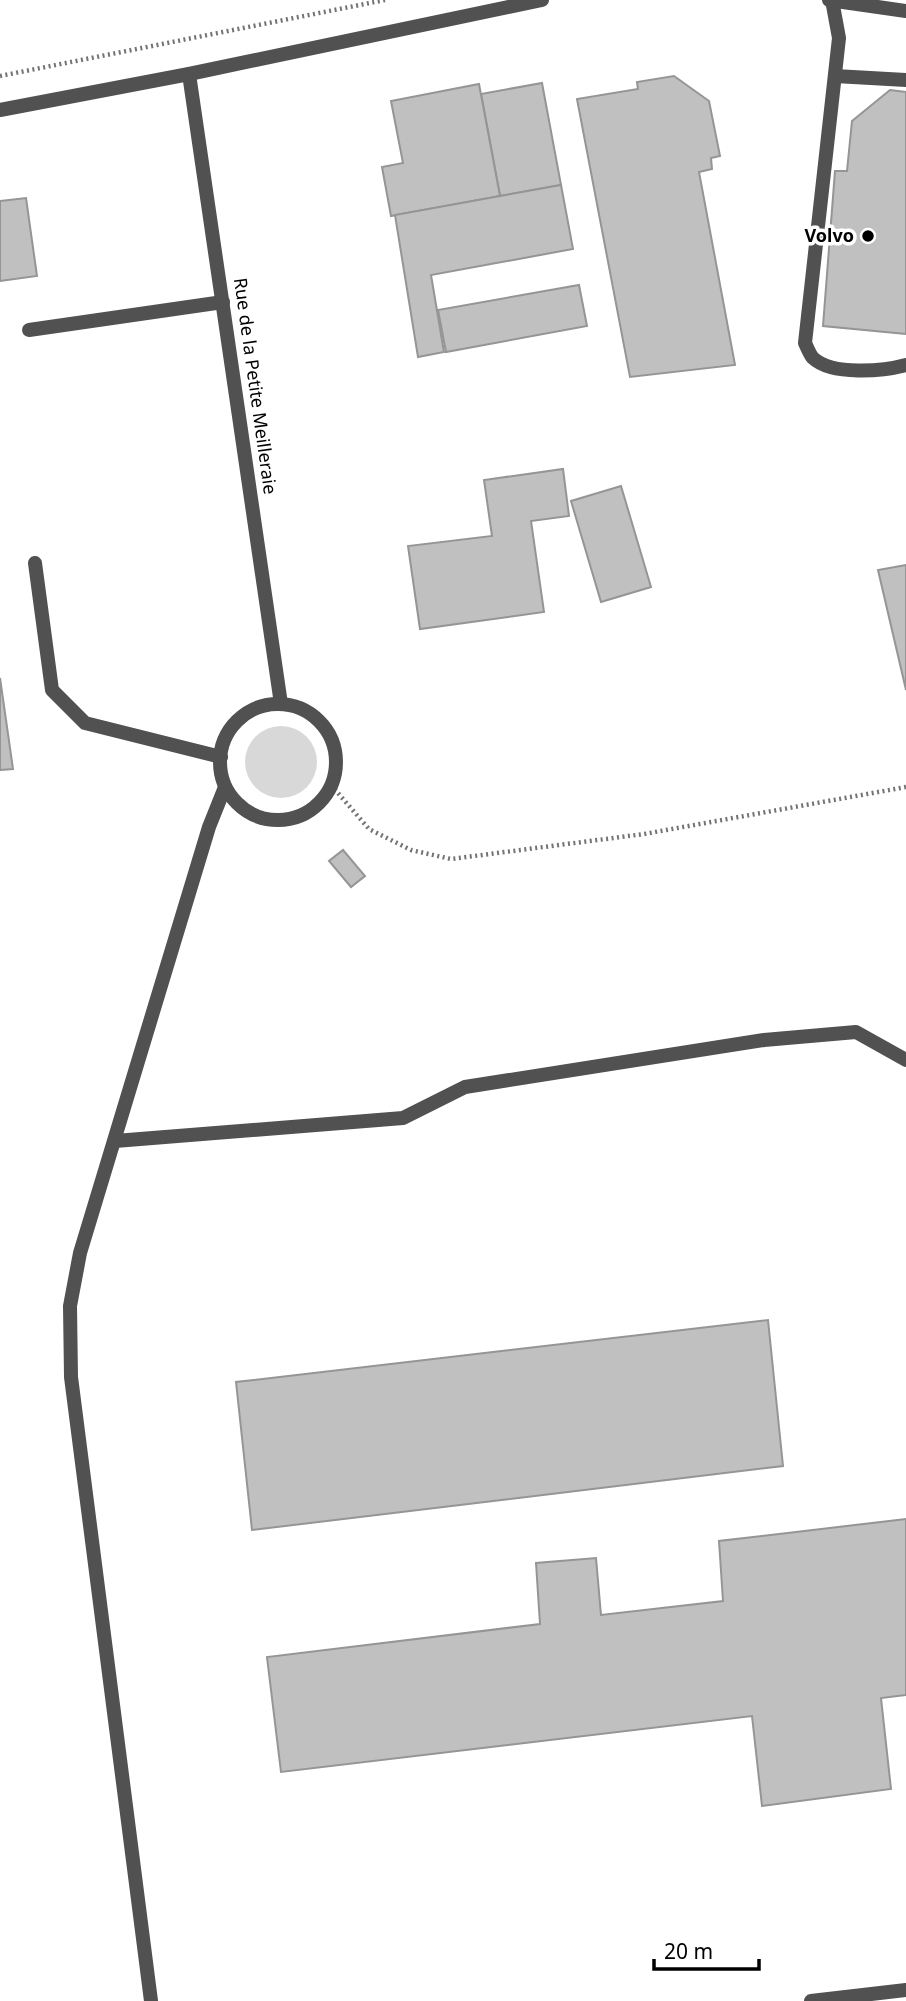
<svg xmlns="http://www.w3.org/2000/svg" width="906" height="2001" viewBox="0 0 906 2001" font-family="'Noto Sans',sans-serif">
<rect width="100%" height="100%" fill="#fff"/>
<!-- green -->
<circle fill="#d8d8d8" cx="281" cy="762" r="36"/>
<!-- building -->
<g fill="#c0c0c0" stroke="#959595" stroke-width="2">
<path d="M674,76l35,25 11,55 -9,2 1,11 -13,3 36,193 -105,12 -53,-278 61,-10 -1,-7z"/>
<path d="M542,83l19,102 -61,11 -19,-102z"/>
<path d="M479,84l21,112 -109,20 -9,-49 21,-4 -12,-62z"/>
<path d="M890,90l16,2v242l-83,-8 12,-155h12l5,-50z"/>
<path d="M561,185l12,64 -142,26 13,77 -26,5 -23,-142z"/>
<path d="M26,198l11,78 -37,5v-80z"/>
<path d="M579,285l8,41 -141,26 -8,-42z"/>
<path d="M563,469l6,47 -38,5 13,91 -124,17 -12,-83 84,-10 -8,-56z"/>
<path d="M621,486l30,101 -50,15 -30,-101z"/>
<path d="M906,565v125l-28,-120z"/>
<path d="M0,678l13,91 -13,1z"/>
<path d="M343,850l22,26 -14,11 -22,-26z"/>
<path d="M768,1320l15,146 -531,64 -16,-148z"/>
<path d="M906,1519v176l-25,3 10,91 -129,17 -10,-90 -471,56 -14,-115 273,-33 -4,-61 60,-5 5,57 122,-14 -4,-60z"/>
</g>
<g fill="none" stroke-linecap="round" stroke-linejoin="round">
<!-- path -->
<g stroke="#737373" stroke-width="4.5" stroke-dasharray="2 3.5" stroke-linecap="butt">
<path d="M0,76l385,-76"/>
<path d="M331,785l38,44 42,21 40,9 193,-25 262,-47"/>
</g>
<!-- lane -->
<g stroke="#515151" stroke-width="14">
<path d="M832,0l7,38 -34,305c2,4 5,12 8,15 19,18 71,13 93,7"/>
<path d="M835,76l71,4"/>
<path d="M29,330l194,-28"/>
<path d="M35,563l17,127 33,33 136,34"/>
<path d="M115,1141l288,-23 62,-31 299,-47 92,-8 50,28"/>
<path d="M151,2001l-80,-624 -1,-71 10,-53 129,-426 16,-40"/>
<path d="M811,2001l95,-11"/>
</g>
<!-- street -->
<g stroke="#515151" stroke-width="14">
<path d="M829,0l77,11"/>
<path d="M189,74l92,630"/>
<path d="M0,110l189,-36 353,-74"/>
<circle cx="278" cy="762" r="58"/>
</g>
</g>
<!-- markers -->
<circle fill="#000" stroke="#fff" stroke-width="2.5" cx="868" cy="236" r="7"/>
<g text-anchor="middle" stroke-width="7" stroke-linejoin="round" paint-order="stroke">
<!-- poi labels -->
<g font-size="18" font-weight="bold" fill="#000" stroke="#fff" text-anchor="end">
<text x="854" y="242">Volvo</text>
</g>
<!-- street labels -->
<g font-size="18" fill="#000" stroke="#fff">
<text transform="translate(255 386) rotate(82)" y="6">Rue de la Petite Meilleraie</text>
</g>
</g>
<!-- scale -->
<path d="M654 1959v10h105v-10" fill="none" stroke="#000000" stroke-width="3.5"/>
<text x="664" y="1959" font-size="21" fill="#000000" stroke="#ffffff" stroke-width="5" paint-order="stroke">20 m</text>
</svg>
